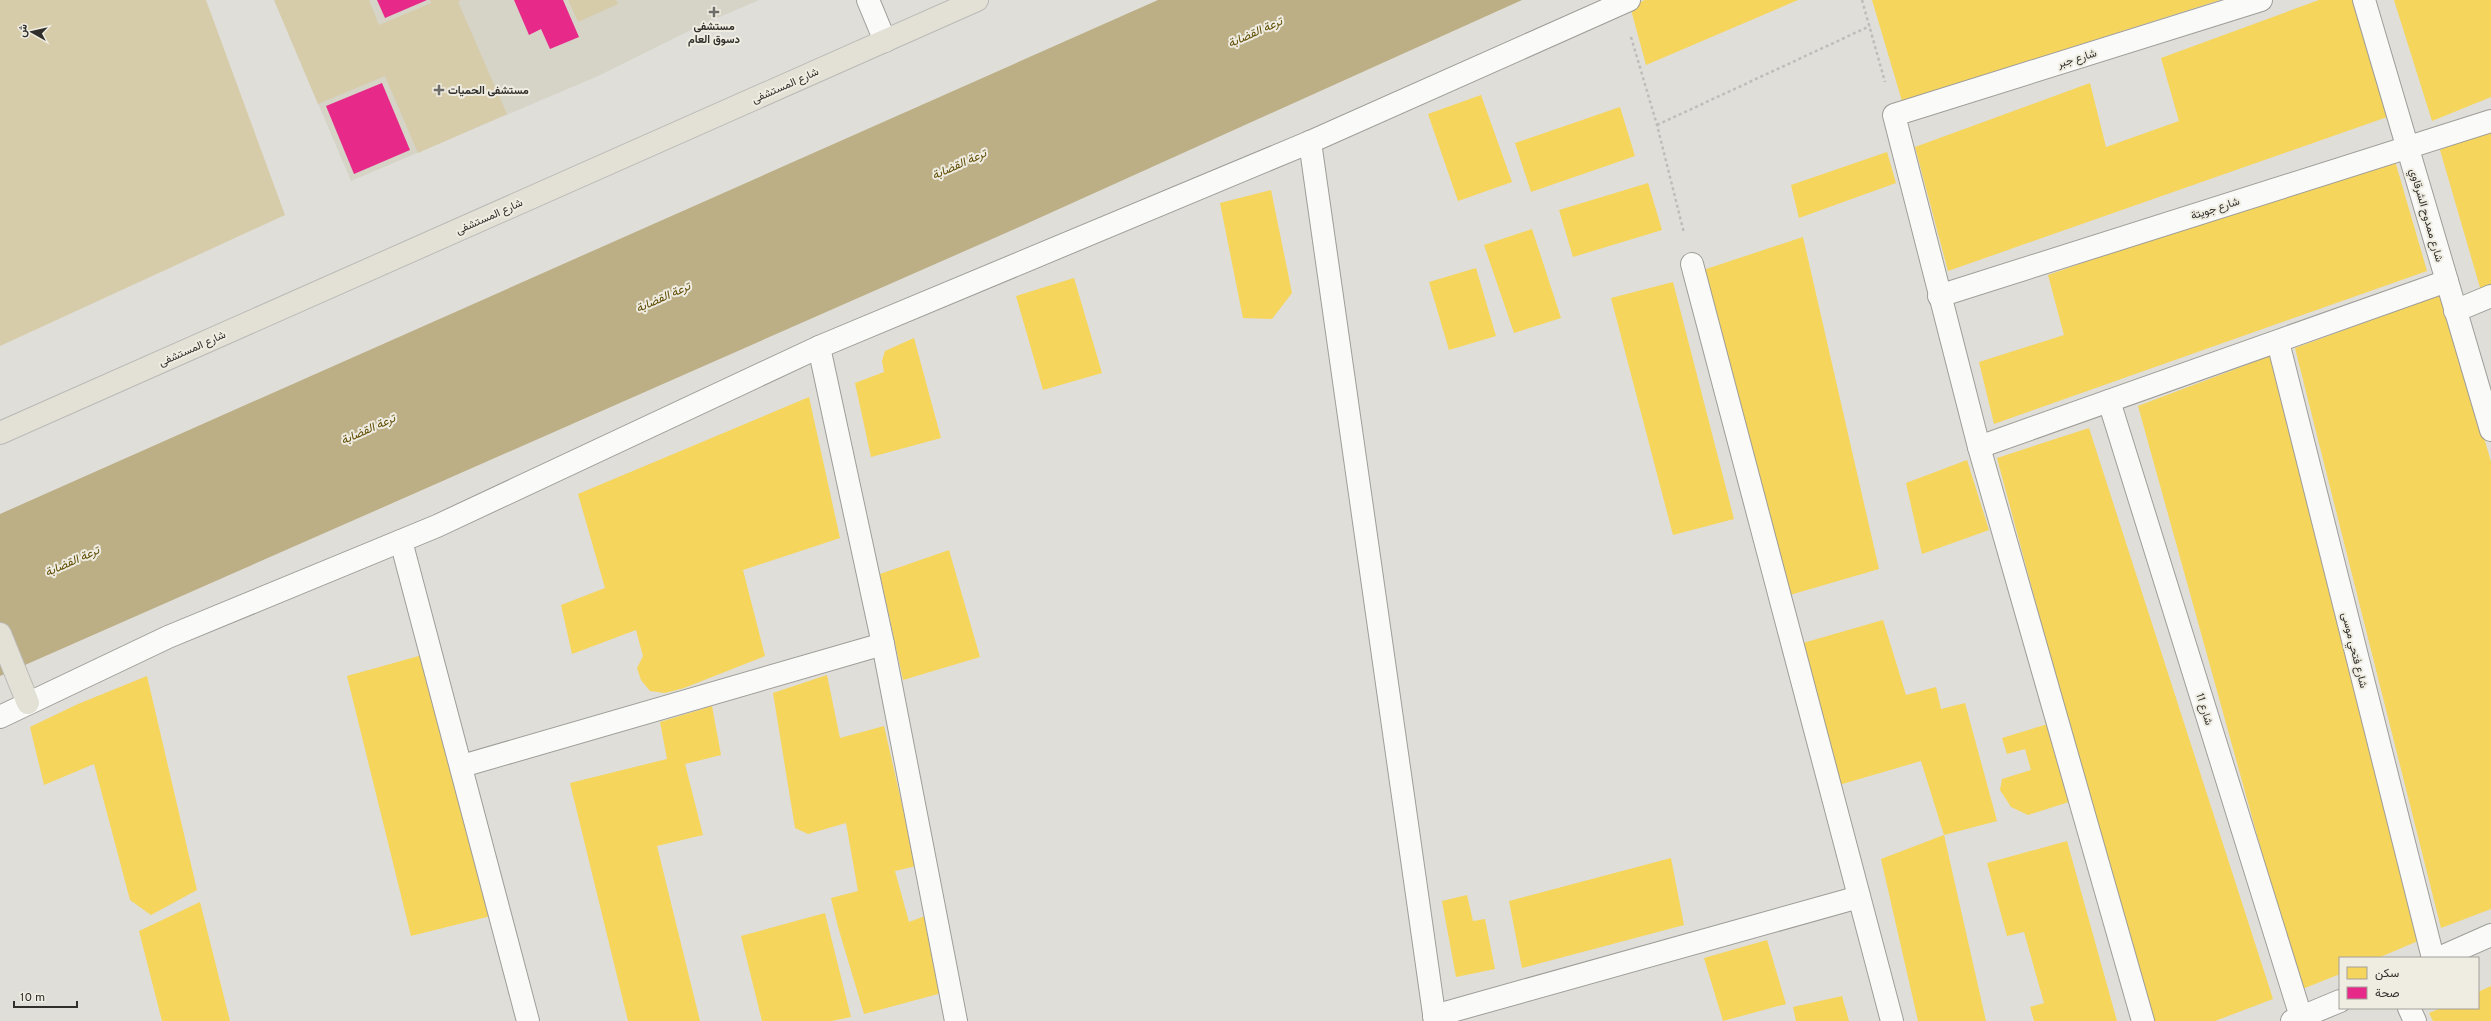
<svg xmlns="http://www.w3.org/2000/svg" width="2491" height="1021" viewBox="0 0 2491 1021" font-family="Overpass,Vazirmatn,sans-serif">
<rect width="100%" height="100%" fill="#dfded8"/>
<!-- built -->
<path fill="#d6d3c7" d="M274,0h485l-56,24 -105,52 -247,105z"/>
<!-- green -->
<g fill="#d7ccaa">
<path d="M0,0h206l79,215 -285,131z"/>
<path d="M274,0h95l10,25 52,-22 -1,-3h31l-3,2 49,112 -89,39 -33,-77 -67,28z"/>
<path d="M568,0h48l2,4 -40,18z"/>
</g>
<!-- water -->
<path fill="#bcae85" d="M1158,0h364l-505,228 -1017,448v-162z"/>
<!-- homes -->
<g fill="#f6d55c">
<path d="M1645,0h153l-152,65 -16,-59z"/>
<path d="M1872,0h348l-318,101z"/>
<path d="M2319,0h36l35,116 -442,155 -33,-124 175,-64 16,64 73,-26 -18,-63z"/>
<path d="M2394,0h97v97l-59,24z"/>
<path d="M1481,95l31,87 -54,19 -30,-87z"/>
<path d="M1620,107l15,49 -104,36 -16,-49z"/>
<path d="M2491,129v158l-10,4 -41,-141z"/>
<path d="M1887,152l9,31 -97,35 -8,-33z"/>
<path d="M2393,154l34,117 -433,153 -15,-62 85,-27 -16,-60z"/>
<path d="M1648,183l14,47 -89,27 -14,-47z"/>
<path d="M1271,190l21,103 -20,26 -29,-1 -23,-115z"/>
<path d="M1532,229l29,89 -47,15 -30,-88z"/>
<path d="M1803,237l76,332 -96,28 -86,-325z"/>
<path d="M1476,268l20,68 -47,14 -20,-68z"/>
<path d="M1074,278l28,95 -59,17 -27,-94z"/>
<path d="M1673,282l61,237 -61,16 -62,-237z"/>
<path d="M2443,294l48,168v447l-50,19 -146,-580z"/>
<path d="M914,338l27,100 -70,19 -16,-74 29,-11 -2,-11 3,-10z"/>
<path d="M2270,356l148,585 -40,17h-38v16l-40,16 -162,-584z"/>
<path d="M809,397l31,141 -97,32 22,86 -81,32 -19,5 -15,-2 -9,-11 -4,-12 6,-12 -7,-26 -64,24 -11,-49 44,-17 -27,-94z"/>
<path d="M2089,428l184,571 -58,22h-67l-151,-563z"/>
<path d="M1967,460l22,70 -67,24 -16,-71z"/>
<path d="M949,550l31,107 -77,23 -23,-106z"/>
<path d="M1883,620l23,75 30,-8 5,22 24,-6 32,118 -53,14 -23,-74 -82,24 -36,-142z"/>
<path d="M426,654l69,261 -84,21 -64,-260z"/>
<path d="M827,675l13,63 44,-12 32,140 -21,5 14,51 16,-6 17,77 -78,21 -26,-87 -7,-29 27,-7 -12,-68 -38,11 -13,-6 -22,-135z"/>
<path d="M147,676l50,214 -46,25 -21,-15 -36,-136 -50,21 -14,-58 48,-23z"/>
<path d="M712,706l9,49 -36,9 18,71 -46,11 43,175h-72l-58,-238 97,-24 -7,-37z"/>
<path d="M2048,724l24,77 -44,14 -17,-8 -11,-17 2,-11 29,-9 -6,-21 -18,5 -5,-16z"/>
<path d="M1944,835l42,186h-68l-37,-162z"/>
<path d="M2067,841l50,180h-83l-4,-14 14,-4 -20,-71 -17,4 -20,-73z"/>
<path d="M1671,858l13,67 -162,43 -13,-67z"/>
<path d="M1467,895l6,26 12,-2 10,50 -39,8 -14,-76z"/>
<path d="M200,902l30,119h-68l-23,-90z"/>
<path d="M825,913l26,104 -19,4h-70l-21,-85z"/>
<path d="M1767,940l19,64 -63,17 -19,-63z"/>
<path d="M2491,986v35h-58l-4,-8 12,-5h37v-16z"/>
<path d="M1842,996l7,25h-53l-3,-14z"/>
</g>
<!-- health -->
<g fill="#e7298a">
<path d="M377,0h50l-42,18z"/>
<path d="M514,0h49l16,37 -29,12 -9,-20 -12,6z"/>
<path d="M382,83l28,67 -56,24 -28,-68z"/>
</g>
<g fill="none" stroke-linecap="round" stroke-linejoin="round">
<!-- minor casing -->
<g stroke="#9e9d99" stroke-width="24">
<g id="minor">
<path d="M868,0l17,41"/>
<path d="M2364,0l127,430"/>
<path d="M1310,142l125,879"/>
<path d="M1692,264l200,757"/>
<path d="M1939,296l552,-175"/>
<path d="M2455,311l36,-15"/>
<path d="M2278,342l155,616"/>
<path d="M819,347l64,297 73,377"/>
<path d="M2109,401l192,616"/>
<path d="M1979,447l468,-166"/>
<path d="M401,541l127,480"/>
<path d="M0,717l168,-80 269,-111 382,-179 491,-205 319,-142"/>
<path d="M462,766l421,-122"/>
<path d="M2439,958l52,-23"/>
<path d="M2409,1008l6,13"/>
<path d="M1434,1016l425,-119"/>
<path d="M2143,1021l-164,-574 -85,-332 367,-115"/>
<path d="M2292,1021l48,-20"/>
</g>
</g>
<!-- major casing -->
<g stroke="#bbbab7" stroke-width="24">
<g id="major">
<path d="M0,433l977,-433"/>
<path d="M0,634l28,69"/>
</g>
</g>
<!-- path -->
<g stroke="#bebdbb" stroke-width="2.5" stroke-dasharray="3 3" stroke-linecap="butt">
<path d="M1862,0l23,82"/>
<path d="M1631,37l26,88 27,108"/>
<path d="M1657,125l213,-99"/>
</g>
<!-- minor -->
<use href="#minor" stroke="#fafaf9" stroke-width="22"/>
<!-- major -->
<use href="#major" stroke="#e3e1d5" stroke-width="22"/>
</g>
<!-- markers -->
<g fill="#6d6c68" stroke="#efece2" stroke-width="1.5">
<path d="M712 6h4v4h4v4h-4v4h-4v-4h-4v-4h4z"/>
<path d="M437 84h4v4h4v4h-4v4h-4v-4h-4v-4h4z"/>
</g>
<g text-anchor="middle" stroke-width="4" stroke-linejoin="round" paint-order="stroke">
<!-- poi labels -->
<g font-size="11" font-weight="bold" fill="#302f2b" stroke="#efece2">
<text x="714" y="30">مستشفى<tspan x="714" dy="13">دسوق العام</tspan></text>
<text x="448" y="94" text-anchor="start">مستشفى الحميات</text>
</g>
<!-- street labels -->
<g font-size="11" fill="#302f2b" stroke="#efece2">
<text transform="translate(2077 58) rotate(-17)" y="4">شارع جبر</text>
<text transform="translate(785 85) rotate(-24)" y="4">شارع المستشفى</text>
<text transform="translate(2215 208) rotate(-18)" y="4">شارع جويتة</text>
<text transform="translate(2427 215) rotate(74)" y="4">شارع ممدوح الشرقاوي</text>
<text transform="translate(489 216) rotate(-24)" y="4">شارع المستشفى</text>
<text transform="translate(192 348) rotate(-24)" y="4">شارع المستشفى</text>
<text transform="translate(2355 650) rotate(76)" y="4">شارع فتحي موسى</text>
<text transform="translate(2205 709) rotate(73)" y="4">شارع 11</text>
</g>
<!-- water labels -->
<g font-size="12" font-style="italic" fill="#604d03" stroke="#efece2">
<text transform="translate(1255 32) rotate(-24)" y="4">ترعة القضابة</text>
<text transform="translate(959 164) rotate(-24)" y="4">ترعة القضابة</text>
<text transform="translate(663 297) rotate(-24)" y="4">ترعة القضابة</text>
<text transform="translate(368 429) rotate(-24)" y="4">ترعة القضابة</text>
<text transform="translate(72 561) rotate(-24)" y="4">ترعة القضابة</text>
</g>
</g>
<!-- legend -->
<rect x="2339" y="957" width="140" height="52" fill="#efece2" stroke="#a3a099"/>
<rect x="2347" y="967" width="20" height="12" fill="#f6d55c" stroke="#a3a099"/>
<text x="2375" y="977" font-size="12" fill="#302f2b">سكن</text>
<rect x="2347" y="987" width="20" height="12" fill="#e7298a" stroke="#a3a099"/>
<text x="2375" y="997" font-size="12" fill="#302f2b">صحة</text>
<!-- north arrow -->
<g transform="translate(32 32) rotate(278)" stroke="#efece2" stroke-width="3" paint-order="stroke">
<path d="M0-3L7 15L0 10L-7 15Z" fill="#302f2b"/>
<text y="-6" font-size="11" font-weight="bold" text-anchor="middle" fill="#302f2b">ش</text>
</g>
<!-- scale -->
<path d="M14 1001v6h63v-6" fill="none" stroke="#302f2b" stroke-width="2"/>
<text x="20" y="1001" font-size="12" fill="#302f2b" stroke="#efece2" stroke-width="3" paint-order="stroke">10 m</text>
</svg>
